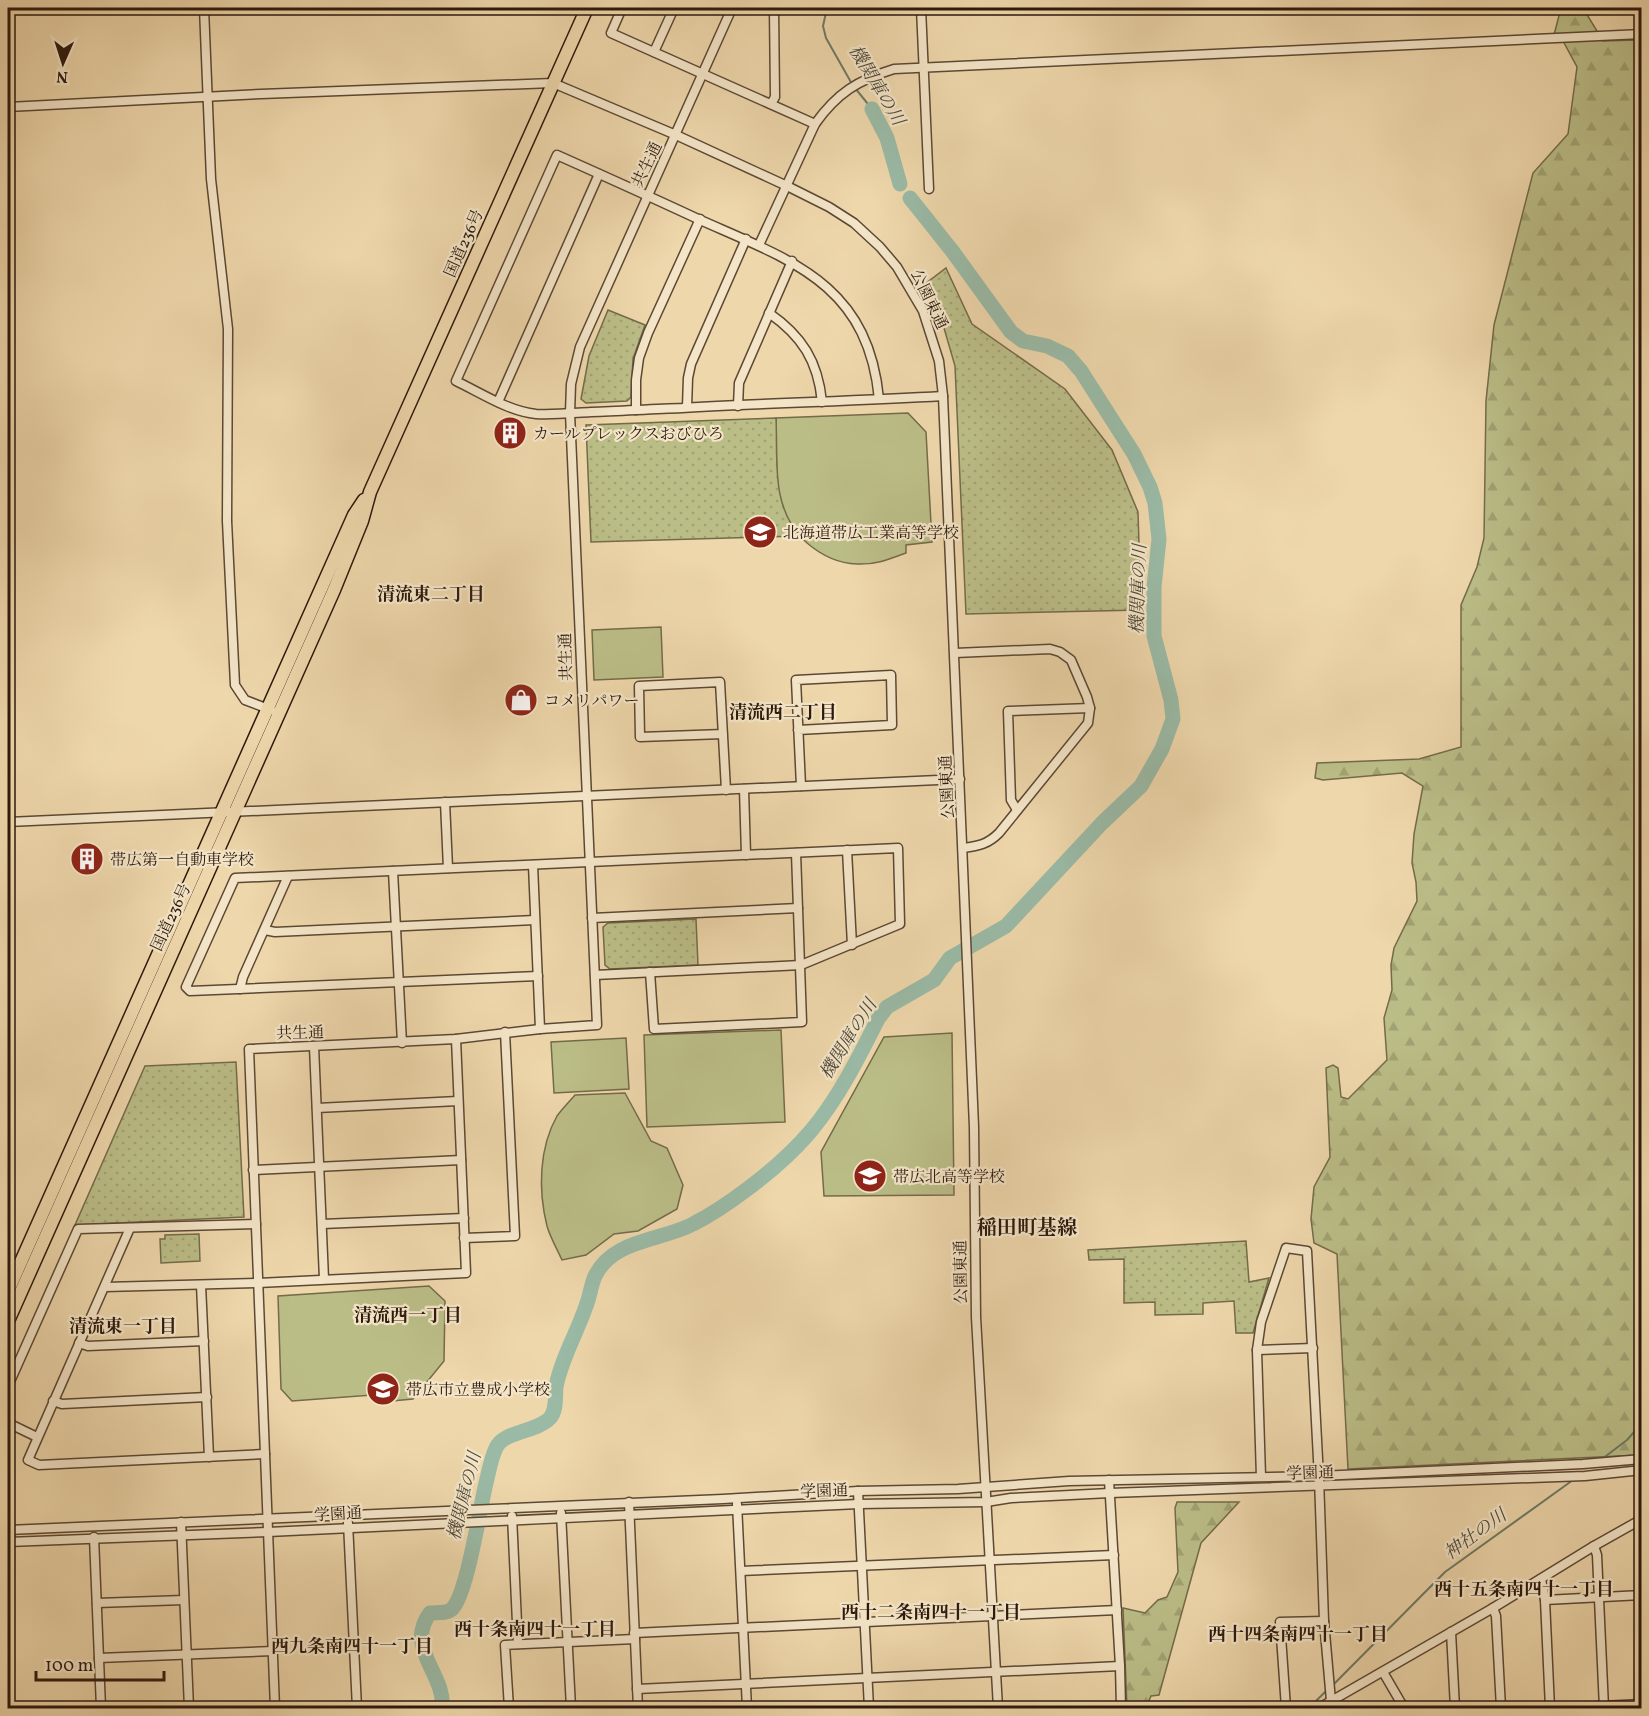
<svg xmlns="http://www.w3.org/2000/svg" width="1649" height="1716" viewBox="0 0 1649 1716" font-family="Vollkorn,'Noto Serif JP',serif">
<defs>
<pattern id="forest-firs" width="22" height="20" patternUnits="userSpaceOnUse" patternTransform="scale(1.5)"><rect width="22" height="20" fill="#bbbd87"/><path d="M5 1l3.5 6h-7zM16 11l3.5 6h-7z" fill="#a1a273"/></pattern>
<pattern id="park-dots" width="8" height="8" patternUnits="userSpaceOnUse" patternTransform="scale(1.5)"><rect width="8" height="8" fill="#bbbd87"/><path d="M2 2h.1M6 6h.1" fill="none" stroke="#a1a273" stroke-width="1.8" stroke-linecap="round"/></pattern>
</defs>
<rect width="100%" height="100%" fill="#eed7ab"/>
<filter id="stains"><feTurbulence type="fractalNoise" baseFrequency=".00333" numOctaves="4"/><feColorMatrix values="0 0 0 0 .2 0 0 0 0 .09 0 0 0 0 .02 0 0 0 .5 -.17"/></filter>
<radialGradient id="worn" r=".72"><stop offset=".6" stop-color="#630" stop-opacity="0"/><stop offset="1" stop-color="#630" stop-opacity=".3"/></radialGradient>
<!-- green -->
<g fill="#bbbd87" stroke="#746b4a" stroke-width="1.5">
<path d="M908,413l18,19 6,110 -26,3v8c-16,6 -31,12 -49,11 -35,-1 -73,-33 -78,-68 -4,-25 -2,-52 -3,-78z"/>
<path d="M661,627l2,50 -69,3 -2,-50z"/>
<path d="M781,1030l4,92 -138,5 -3,-92z"/>
<path d="M952,1033l2,162 -130,1 -3,-44 63,-115z"/>
<path d="M626,1038l3,51 -75,4 -3,-51z"/>
<path d="M625,1093l26,48 16,7 16,37 -6,24 -39,22 -24,3 -28,21 -24,5c-5,-11 -12,-23 -15,-34 -9,-36 -8,-78 10,-110 5,-7 12,-14 18,-21z"/>
<path d="M429,1286l16,15 -1,60 -31,38 -21,2 -6,-7 -94,7 -11,-12 -3,-93z"/>
</g>
<!-- forest -->
<g fill="url(#forest-firs)" stroke="#746b4a" stroke-width="1.5">
<path d="M1561,8h22l20,33 34,-1 4,85v1330l-293,14 -11,-215 -23,-11 -3,-24 3,-32 16,-30 -4,-89 7,-3 5,3 3,29 7,2 39,-39 -3,-42 8,-28 -1,-25 3,-17 23,-47 -1,-19 -4,-19 2,-29 9,-48 -21,-13 -79,7 -8,-2 2,-15 102,-4 42,-12v-142l16,-38 7,-29 2,-137 8,-76 39,-152 35,-39 9,-67 -14,-26 -9,-6z"/>
<path d="M1177,1502h62l-38,41 -42,152 -8,1 -5,12h-19l-4,-100 22,5 13,-13 9,-3 11,-25 -3,-64z"/>
</g>
<!-- park -->
<g fill="url(#park-dots)" stroke="#746b4a" stroke-width="1.5">
<path d="M946,268l26,56 93,65 47,61 26,62 3,98 -175,4 -11,-248 -13,-45 -17,-37z"/>
<path d="M608,310l37,15 -12,34 -2,38 -4,4 -41,2 -5,-4 8,-43z"/>
<path d="M776,418c2,42 -5,85 24,118l-209,6 -5,-117z"/>
<path d="M696,919l2,46 -88,4 -5,-4 -2,-38 5,-4z"/>
<path d="M236,1062l8,155 -169,8 70,-159z"/>
<path d="M199,1234l1,27 -39,2 -1,-24h5v-4z"/>
<path d="M1246,1241l3,41 20,-4 -16,55h-17l-2,-32 -31,2v11l-48,1v-13l-31,1v-44l-35,1 -1,-10z"/>
</g>
<g fill="none" stroke-linecap="round" stroke-linejoin="round">
<!-- stream -->
<g stroke="#6e7a68" stroke-width="2">
<path d="M827,8l-4,18 3,12 26,46"/>
<path d="M855,88l17,21"/>
<path d="M1602,1459l25,-19 15,-17"/>
<path d="M1332,1686l113,-114 128,-92"/>
<path d="M1312,1708l-1,-2 16,-16"/>
</g>
<!-- river -->
<g stroke="#9abaa6" stroke-width="15">
<path d="M872,109l15,29 13,46"/>
<path d="M442,1708c4,-34 -38,-60 -12,-95 6,-1 17,1 22,-4 15,-14 28,-102 34,-126 3,-12 5,-25 10,-35 7,-17 41,-16 54,-30 7,-8 5,-22 6,-31 5,-28 21,-54 30,-81 4,-10 5,-21 9,-30 18,-37 66,-35 98,-52 18,-9 37,-22 53,-34 23,-17 46,-37 64,-58 28,-33 49,-75 68,-113l9,-12 47,-27 16,-22 56,-32 96,-103 39,-37 21,-37 11,-30 -2,-19 -17,-64v-49l5,-48 -4,-36 -5,-16 -16,-33 -53,-83 -13,-15 -21,-10 -24,-5 -12,-9 -58,-80 -43,-54"/>
</g>
<!-- minor casing -->
<g stroke="#5c4834" stroke-width="11">
<g id="minor">
<path d="M204,8l7,171 17,150 -1,192 8,164 10,15 26,10"/>
<path d="M622,8l-11,25 204,91"/>
<path d="M921,8l8,181"/>
<path d="M654,52l20,-44"/>
<path d="M771,104l4,-7 -1,-89"/>
<path d="M8,107l253,-13 292,-11 123,52 111,51 42,21 25,16 26,24 17,20 26,44 16,50 4,35 31,731 2,190 22,391"/>
<path d="M759,245l56,-121c22,-31 43,-44 79,-55l748,-35"/>
<path d="M769,313c33,23 49,48 53,89"/>
<path d="M879,399c-11,-116 -89,-139 -181,-180 -47,-22 -94,-43 -141,-64l-101,226c25,12 52,30 80,33 18,1 37,-1 55,-2 30,-1 61,-3 91,-4 87,-5 174,-7 261,-12"/>
<path d="M498,402l101,-228"/>
<path d="M738,406l1,-23 53,-122"/>
<path d="M687,407l1,-29 3,-14 55,-125"/>
<path d="M636,410v-30l3,-22 9,-25 52,-114"/>
<path d="M955,653l95,-4 10,3 11,8 16,37 3,11 -2,15 -89,110c-11,11 -20,13 -36,15"/>
<path d="M798,730l94,-5 -1,-50 -95,5 5,106"/>
<path d="M723,734l-83,3 -1,-51 81,-4 6,108"/>
<path d="M744,789l2,66"/>
<path d="M445,802l3,66"/>
<path d="M1017,810l-6,-10 -3,-89 82,-3"/>
<path d="M8,822l952,-43"/>
<path d="M847,850l5,95"/>
<path d="M533,865l7,164"/>
<path d="M393,871l9,172"/>
<path d="M592,918l206,-10"/>
<path d="M265,930l10,2 260,-12"/>
<path d="M650,972l4,57 148,-7 -6,-169"/>
<path d="M538,976l-348,15 -4,-4 49,-109 663,-30 2,76 -99,41 -206,10"/>
<path d="M240,989l3,-12 45,-101"/>
<path d="M314,1046l10,233"/>
<path d="M317,1108l141,-7"/>
<path d="M253,1170l208,-10"/>
<path d="M322,1224l142,-6"/>
<path d="M130,1228l-102,232 11,5 226,-11"/>
<path d="M464,1238l51,-2 -10,-204"/>
<path d="M201,1285l8,172"/>
<path d="M105,1287l153,-4 208,-10 -10,-234"/>
<path d="M79,1343l9,3 116,-5"/>
<path d="M1257,1350l56,-2"/>
<path d="M8,1386l70,-157 178,-5"/>
<path d="M53,1401l9,3 145,-7"/>
<path d="M8,1423l29,14"/>
<path d="M1261,1477l-4,-127 4,-28 25,-74 21,3 12,227 5,143 7,80"/>
<path d="M1109,1480l11,186 1,42"/>
<path d="M858,1491l11,217"/>
<path d="M629,1502l9,206"/>
<path d="M737,1504l10,204"/>
<path d="M561,1513l10,195"/>
<path d="M512,1516l6,128"/>
<path d="M181,1522l8,186"/>
<path d="M348,1523l9,185"/>
<path d="M8,1530l715,-31 135,-8 100,-2 111,-8 250,-5 264,-12 59,-5"/>
<path d="M94,1537l7,171"/>
<path d="M8,1542l260,-10 591,-28 127,-2 25,-4 99,-5 475,-17 57,-6"/>
<path d="M1594,1546l3,9 7,153"/>
<path d="M741,1571l373,-16"/>
<path d="M1541,1579l4,21 5,108"/>
<path d="M1545,1600l97,-5"/>
<path d="M97,1603l87,-3"/>
<path d="M1493,1608l3,8 5,92"/>
<path d="M1451,1632l4,76"/>
<path d="M634,1633l483,-23"/>
<path d="M99,1658l174,-7"/>
<path d="M1383,1672l21,36"/>
<path d="M637,1689l483,-23"/>
<path d="M275,1708l-26,-659 207,-10 84,-10 57,-4 -27,-612 1,-29 9,-37 152,-339"/>
<path d="M509,1708l-4,-63 130,-6"/>
<path d="M1286,1708l-6,-86 44,-1"/>
<path d="M1319,1708l174,-100 101,-62 48,-27"/>
<path d="M1561,1708l81,-4"/>
</g>
</g>
<!-- highway casing -->
<g stroke="#2c190c" stroke-width="15">
<g id="highway">
<path d="M8,1291l346,-776 10,-15"/>
<path d="M8,1321l326,-731 28,-69 8,-29 217,-484"/>
</g>
</g>
<!-- minor -->
<use href="#minor" stroke="#f4e5c8" stroke-width="8"/>
<!-- highway -->
<use href="#highway" stroke="#eed7ab" stroke-width="12"/>
</g>
<!-- icons -->
<defs>
<g id="building-disc" transform="scale(1.725)"><circle r="9.5" fill="#8f2418" stroke="#f4e5c8"/><path d="M-4-6H4V6H1V3H-1V6H-4ZM-2.5-4.3h1.7v1.8h-1.7ZM.8-4.3h1.7v1.8H.8ZM-2.5-1h1.7V.8h-1.7ZM.8-1h1.7V.8H.8Z" fill="#fff"/></g>
<g id="school-disc" transform="scale(1.725)"><circle r="9.5" fill="#8f2418" stroke="#f4e5c8"/><path d="M0-5L7-2L0 1L-7-2ZM-4 1L0 2.5L4 1V4Q0 6-4 4Z" fill="#fff"/></g>
<g id="shop-disc" transform="scale(1.725)"><circle r="9.5" fill="#8f2418" stroke="#f4e5c8"/><path d="M-5-2.5h2.3a2.7 3.5 0 0 1 5.4 0H5L5.5 6h-11ZM-1.5-2.5h3a1.5 2.3 0 0 0-3 0Z" fill="#fff"/></g>
</defs>
<g fill-rule="evenodd">
<use href="#building-disc" x="510" y="433"/>
<use href="#school-disc" x="760" y="532"/>
<use href="#shop-disc" x="521" y="700"/>
<use href="#building-disc" x="87" y="859"/>
<use href="#school-disc" x="870" y="1176"/>
<use href="#school-disc" x="383" y="1389"/>
</g>
<g text-anchor="middle" stroke-width="4.5" stroke-linejoin="round" paint-order="stroke">
<!-- street labels -->
<g font-size="16" fill="#2c190c" stroke="#f4e5c8">
<text transform="translate(646 164) rotate(-64)" y="6">共生通</text>
<text transform="translate(463 243) rotate(-66)" y="6">国道236号</text>
<text transform="translate(930 299) rotate(64)" y="6">公園東通</text>
<text transform="translate(565 657) rotate(-92)" y="6">共生通</text>
<text transform="translate(946 787) rotate(-93)" y="6">公園東通</text>
<text transform="translate(170 917) rotate(-65)" y="6">国道236号</text>
<text transform="translate(300 1032) rotate(-2)" y="6">共生通</text>
<text transform="translate(960 1272) rotate(-91)" y="6">公園東通</text>
<text transform="translate(1310 1472) rotate(-2)" y="6">学園通</text>
<text transform="translate(824 1490) rotate(-2)" y="6">学園通</text>
<text transform="translate(338 1513) rotate(-3)" y="6">学園通</text>
</g>
<!-- poi labels -->
<g font-size="16" fill="#2c190c" stroke="#f4e5c8" text-anchor="start">
<text x="533" y="439">カールプレックスおびひろ</text>
<text x="783" y="538">北海道帯広工業高等学校</text>
<text x="544" y="706">コメリパワー</text>
<text x="110" y="865">帯広第一自動車学校</text>
<text x="893" y="1182">帯広北高等学校</text>
<text x="406" y="1395">帯広市立豊成小学校</text>
</g>
<!-- water labels -->
<g font-size="18" font-style="italic" fill="#4d493a" stroke="#f4e5c8">
<text transform="translate(877 85) rotate(59)" y="6">機関庫の川</text>
<text transform="translate(1138 589) rotate(-88)" y="6">機関庫の川</text>
<text transform="translate(848 1039) rotate(-58)" y="6">機関庫の川</text>
<text transform="translate(464 1496) rotate(-76)" y="6">機関庫の川</text>
<text transform="translate(1475 1534) rotate(-36)" y="6">神社の川</text>
</g>
<!-- neighbourhood labels -->
<g font-size="18" font-weight="bold" fill="#2c190c" stroke="#f4e5c8">
<text x="431" y="600">清流東二丁目</text>
<text x="783" y="718">清流西二丁目</text>
<text x="408" y="1321">清流西一丁目</text>
<text x="123" y="1332">清流東一丁目</text>
<text x="1524" y="1595">西十五条南四十一丁目</text>
<text x="931" y="1618">西十二条南四十一丁目</text>
<text x="535" y="1635">西十条南四十一丁目</text>
<text x="1298" y="1640">西十四条南四十一丁目</text>
<text x="352" y="1652">西九条南四十一丁目</text>
</g>
<!-- quarter labels -->
<g font-size="20" font-weight="bold" fill="#2c190c" stroke="#f4e5c8">
<text x="1027" y="1234">稲田町基線</text>
</g>
</g>
<!-- margin -->
<rect width="1649" height="1716" fill="none" stroke="#eed7ab" stroke-width="30"/>
<rect x="9" y="9" width="1631" height="1698" fill="none" stroke="#2c190c" stroke-width="3"/>
<rect x="15" y="15" width="1619" height="1686" fill="none" stroke="#2c190c" stroke-width="1.5"/>
<!-- north arrow -->
<g transform="translate(63 63) rotate(183)" stroke="#f4e5c8" stroke-width="4.5" paint-order="stroke">
<path d="M0-4.5L10 22L0 15L-10 22Z" fill="#2c190c"/>
<text y="-9" font-size="16" font-weight="bold" text-anchor="middle" fill="#2c190c">N</text>
</g>
<!-- scale -->
<path d="M36 1671v9h128v-9" fill="none" stroke="#2c190c" stroke-width="3"/>
<text x="45" y="1671" font-size="18" fill="#2c190c" stroke="#f4e5c8" stroke-width="4.5" paint-order="stroke">100 m</text>
<rect width="100%" height="100%" filter="url(#stains)"/>
<rect width="100%" height="100%" fill="url(#worn)"/>
</svg>
